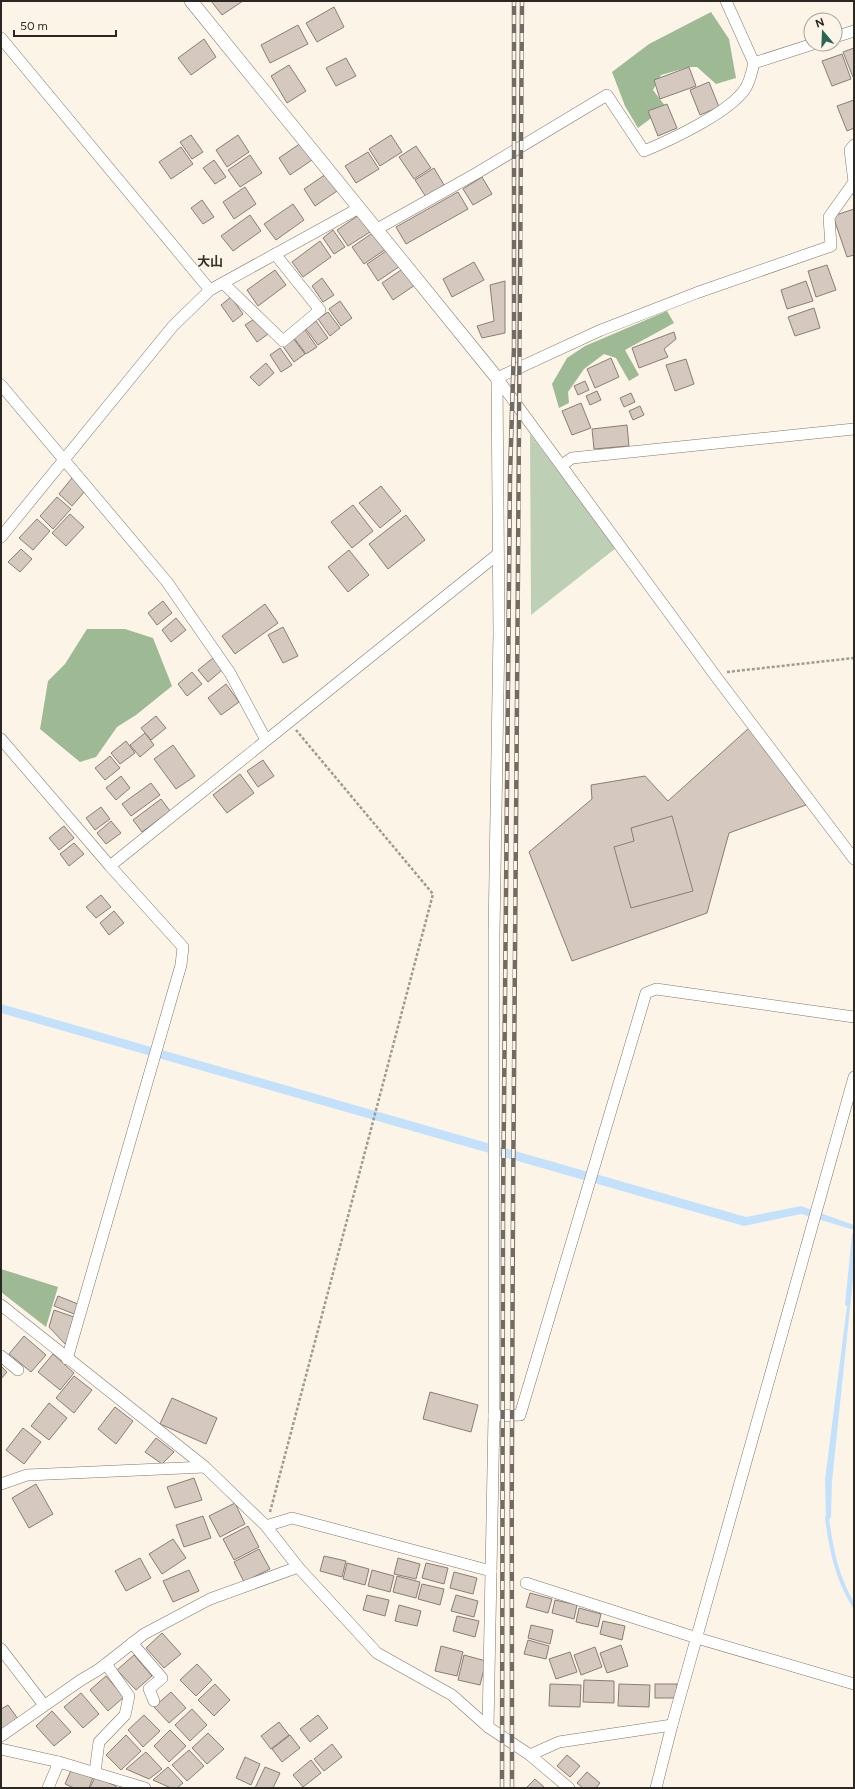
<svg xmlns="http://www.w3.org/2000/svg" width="855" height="1789" viewBox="0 0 855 1789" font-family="Figtree,'Noto Sans JP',sans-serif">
<rect width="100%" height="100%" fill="#fdf4e8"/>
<!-- green -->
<path fill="#bdd0b6" d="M530,434l86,114 -85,67z"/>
<!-- forest -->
<g fill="#9eba94">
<path d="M711,12l18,27 7,39 -20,6 -19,-17h-8l-28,8 -8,15 13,17 -28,21 -13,-22 -13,-34 37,-28z"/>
<path d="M667,311l7,12 -49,27 14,25 -10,6 -13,-23 -12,-4 -20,15 -16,23 1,11 -10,5 -7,-24 15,-26 18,-12z"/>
<path d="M87,629h38l28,9 19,48 -36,29 -19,12 -21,30 -16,5 -40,-33 8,-48 17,-17z"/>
<path d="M1,1269l57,18 -12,40 -45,-35z"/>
</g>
<!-- water -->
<g fill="#c4e1fc">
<path d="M1,1004l745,213 55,-11 53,19v5l-53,-16 -57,12 -743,-213z"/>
<path d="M854,1250v20l-22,211 -1,36 -5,7 -1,-44z"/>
</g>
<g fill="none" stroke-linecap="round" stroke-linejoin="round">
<!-- stream -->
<g stroke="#c4e1fc" stroke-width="4">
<path d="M847,1304l7,-69"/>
<path d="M827,1518c4,31 10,61 27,88"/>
</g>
</g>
<!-- building -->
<g fill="#d4c8bf" stroke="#897e75">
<path d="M211,1h32l-21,14z"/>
<path d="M334,7l10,20 -27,15 -11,-19z"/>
<path d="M298,25l10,19 -38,19 -9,-18z"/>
<path d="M204,39l12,18 -25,18 -13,-17z"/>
<path d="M854,48v29h-1l-10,-25z"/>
<path d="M842,54l9,25 -19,7 -10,-25z"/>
<path d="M346,58l10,18 -20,10 -10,-18z"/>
<path d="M289,65l17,26 -19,12 -16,-27z"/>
<path d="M689,67l7,19 -36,13 -6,-19z"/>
<path d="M709,82l10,25 -19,8 -10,-25z"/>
<path d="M854,100v28l-7,3 -10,-25z"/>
<path d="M667,104l10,24 -19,8 -10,-25z"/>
<path d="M191,135l12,17 -11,7 -12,-17z"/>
<path d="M238,135l11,17 -22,15 -11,-17z"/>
<path d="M391,135l11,17 -22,14 -11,-17z"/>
<path d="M301,143l11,17 -22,15 -11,-17z"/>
<path d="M416,146l15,22 -17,11 -15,-22z"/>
<path d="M181,147l12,17 -22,15 -12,-17z"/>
<path d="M368,152l11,17 -23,14 -11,-17z"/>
<path d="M250,155l12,18 -22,14 -12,-17z"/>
<path d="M214,160l12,17 -11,7 -12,-16z"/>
<path d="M434,168l10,17 -18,12 -11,-17z"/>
<path d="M326,174l11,17 -22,15 -11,-17z"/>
<path d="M482,177l10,17 -19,11 -10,-16z"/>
<path d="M245,187l11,17 -22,15 -11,-17z"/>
<path d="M458,192l10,17 -62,35 -10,-17z"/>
<path d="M202,200l12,17 -11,7 -12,-16z"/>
<path d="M293,204l11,16 -28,20 -12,-16z"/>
<path d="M854,209v46l-7,2 -14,-41z"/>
<path d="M250,215l11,16 -28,20 -12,-15z"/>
<path d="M359,215l11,17 -22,14 -11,-16z"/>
<path d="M333,230l12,17 -11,7 -11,-16z"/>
<path d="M374,232l12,17 -22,15 -12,-17z"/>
<path d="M320,241l11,16 -28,20 -11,-15z"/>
<path d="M389,249l11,17 -22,15 -11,-17z"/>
<path d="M474,262l10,18 -32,17 -9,-18z"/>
<path d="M827,265l9,25 -20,7 -8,-26z"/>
<path d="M404,268l11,17 -22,15 -11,-17z"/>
<path d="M275,270l11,15 -28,21 -11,-16z"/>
<path d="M322,278l12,17 -11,7 -11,-16z"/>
<path d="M505,281v52l-23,5 -5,-12 17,-5 -4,-36z"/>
<path d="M806,281l7,20 -26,8 -6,-19z"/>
<path d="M231,297l12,17 -10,8 -12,-17z"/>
<path d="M340,301l12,17 -11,8 -12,-17z"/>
<path d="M814,308l6,20 -25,8 -7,-19z"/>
<path d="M328,312l12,16 -10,8 -12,-17z"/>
<path d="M256,318l12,16 -11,8 -12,-17z"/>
<path d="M316,321l12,17 -10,7 -12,-16z"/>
<path d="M305,330l12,17 -11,7 -12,-16z"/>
<path d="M674,332l2,7 -12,10 4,8 -29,11 -7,-20z"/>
<path d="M293,338l12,16 -11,8 -12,-17z"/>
<path d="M280,348l12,17 -11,7 -11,-17z"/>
<path d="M611,358l8,19 -24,11 -8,-19z"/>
<path d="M686,359l8,25 -19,7 -9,-26z"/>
<path d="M266,363l8,10 -15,13 -9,-9z"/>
<path d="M585,381l4,9 -11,5 -4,-9z"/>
<path d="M597,391l4,9 -11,5 -4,-9z"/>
<path d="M631,393l4,9 -11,5 -4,-9z"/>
<path d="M581,403l10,25 -19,7 -10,-24z"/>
<path d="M640,406l4,9 -11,5 -4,-9z"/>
<path d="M627,425l2,21 -35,3 -2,-20z"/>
<path d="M72,478l14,12 -14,16 -13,-12z"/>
<path d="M381,486l20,25 -21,17 -21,-25z"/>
<path d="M57,497l14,12 -18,20 -13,-13z"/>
<path d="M353,505l20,26 -21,17 -21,-26z"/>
<path d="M70,514l14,13 -18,19 -14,-13z"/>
<path d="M406,515l19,25 -37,29 -19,-25z"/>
<path d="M37,519l13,12 -17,19 -14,-12z"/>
<path d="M21,549l11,10 -12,13 -12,-10z"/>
<path d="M349,550l20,25 -21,17 -20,-25z"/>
<path d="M163,601l9,12 -15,12 -9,-12z"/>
<path d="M265,604l13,19 -43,31 -13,-18z"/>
<path d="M176,618l10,12 -15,12 -9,-12z"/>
<path d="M283,627l15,29 -15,7 -15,-28z"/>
<path d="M213,658l9,12 -14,12 -10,-12z"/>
<path d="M192,672l10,12 -15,12 -9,-12z"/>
<path d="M226,684l13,18 -18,13 -13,-17z"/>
<path d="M156,716l10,12 -15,12 -10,-12z"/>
<path d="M749,728l57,77 -77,28 -22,80 -135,48 -43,-109 63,-53 -1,-14 54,-9 23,25z"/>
<path d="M145,733l9,12 -14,12 -10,-12z"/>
<path d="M126,741l9,12 -15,11 -9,-11z"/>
<path d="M173,745l22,31 -19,13 -22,-30z"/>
<path d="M110,756l10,12 -15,12 -10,-12z"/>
<path d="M263,760l11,16 -16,11 -11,-16z"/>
<path d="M240,774l14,19 -27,20 -14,-18z"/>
<path d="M121,776l9,12 -14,12 -10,-12z"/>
<path d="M151,783l9,12 -29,21 -9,-12z"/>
<path d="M161,799l9,12 -28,21 -9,-12z"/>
<path d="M101,807l9,12 -15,11 -9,-12z"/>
<path d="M672,816l21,75 -62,17 -17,-61 20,-6 -3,-13z"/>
<path d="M111,821l10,12 -15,11 -9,-11z"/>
<path d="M64,826l10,12 -15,12 -10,-12z"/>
<path d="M74,843l10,11 -15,12 -9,-12z"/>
<path d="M101,895l10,12 -15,11 -10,-11z"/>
<path d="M114,911l10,12 -15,12 -9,-12z"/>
<path d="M58,1296l20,8 -4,10 -20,-8z"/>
<path d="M54,1310l20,7 -8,28 -17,-18z"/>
<path d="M24,1336l22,19 -15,17 -22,-18z"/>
<path d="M53,1354l21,19 -14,17 -22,-18z"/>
<path d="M1,1366l6,6 -6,7z"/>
<path d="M74,1376l18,14 -18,23 -18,-15z"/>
<path d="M430,1392l48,13 -7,27 -48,-13z"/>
<path d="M172,1398l45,20 -11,26 -46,-20z"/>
<path d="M49,1403l18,15 -18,22 -18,-14z"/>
<path d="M115,1407l18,14 -17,23 -18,-15z"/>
<path d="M23,1428l18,14 -17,22 -18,-14z"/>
<path d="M156,1438l18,14 -12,12 -17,-12z"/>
<path d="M194,1478l8,22 -27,8 -8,-21z"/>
<path d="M36,1484l17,30 -24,14 -17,-30z"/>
<path d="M235,1503l10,21 -25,13 -11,-21z"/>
<path d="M203,1516l8,22 -27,9 -8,-22z"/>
<path d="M248,1526l11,21 -25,13 -11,-21z"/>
<path d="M173,1539l13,19 -24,16 -13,-20z"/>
<path d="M259,1549l11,20 -26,13 -10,-20z"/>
<path d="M324,1556l22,5 -4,16 -22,-6z"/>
<path d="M140,1558l11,20 -25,13 -11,-20z"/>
<path d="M398,1558l22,6 -4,15 -22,-5z"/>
<path d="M347,1563l22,6 -4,16 -22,-6z"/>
<path d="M426,1563l22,5 -4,16 -22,-6z"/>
<path d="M189,1570l10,21 -26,11 -10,-21z"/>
<path d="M372,1570l22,6 -4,16 -22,-6z"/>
<path d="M454,1572l23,6 -4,16 -23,-6z"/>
<path d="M397,1576l23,6 -4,16 -23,-6z"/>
<path d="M422,1584l22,5 -4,16 -22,-6z"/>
<path d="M530,1593l22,6 -4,14 -22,-6z"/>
<path d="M367,1595l22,5 -4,16 -22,-6z"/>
<path d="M456,1595l22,6 -4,16 -23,-6z"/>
<path d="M555,1600l22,5 -3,14 -22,-6z"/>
<path d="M399,1605l22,6 -4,15 -22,-5z"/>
<path d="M579,1608l22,6 -3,13 -22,-5z"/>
<path d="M457,1616l22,5 -4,16 -22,-6z"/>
<path d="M603,1621l22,5 -3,14 -22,-6z"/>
<path d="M531,1625l22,5 -3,14 -22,-6z"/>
<path d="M162,1633l19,21 -17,14 -18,-20z"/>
<path d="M528,1640l21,6 -3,13 -22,-5z"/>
<path d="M621,1645l7,21 -21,7 -7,-20z"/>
<path d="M441,1646l22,6 -6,24 -22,-5z"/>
<path d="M595,1647l7,20 -21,8 -7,-20z"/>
<path d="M570,1652l7,20 -21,7 -7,-20z"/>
<path d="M134,1655l18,21 -16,14 -19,-20z"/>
<path d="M464,1655l22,6 -6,24 -22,-5z"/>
<path d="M197,1664l15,16 -16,16 -16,-16z"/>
<path d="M106,1676l18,21 -16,14 -18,-21z"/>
<path d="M584,1680l30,1v22l-31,-1z"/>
<path d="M215,1684l15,16 -16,16 -16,-16z"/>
<path d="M550,1684l31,1 -1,22 -31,-1z"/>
<path d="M619,1684l31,1 -1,22 -31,-1z"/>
<rect x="655" y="1684" width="22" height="14"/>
<path d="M171,1692l15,16 -17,15 -15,-16z"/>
<path d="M81,1693l18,21 -16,14 -19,-21z"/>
<path d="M8,1705l10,14 -17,12v-22z"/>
<path d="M192,1709l15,16 -17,16 -15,-16z"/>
<path d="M52,1711l19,21 -17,14 -18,-20z"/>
<path d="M144,1715l16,16 -17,16 -15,-17z"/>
<path d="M318,1715l10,13 -18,14 -10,-13z"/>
<path d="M279,1722l10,13 -18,14 -10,-13z"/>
<path d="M170,1730l16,16 -17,16 -15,-16z"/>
<path d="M208,1733l16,16 -17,15 -15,-16z"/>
<path d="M126,1735l15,16 -20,19 -15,-15z"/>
<path d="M290,1735l10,13 -18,14 -10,-13z"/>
<path d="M332,1744l10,13 -18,14 -10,-12z"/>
<path d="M189,1750l15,16 -17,15 -15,-16z"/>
<path d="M146,1752l16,17 -13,10 -23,-10z"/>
<path d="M567,1755l13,11 -10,11 -13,-11z"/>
<path d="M245,1757l15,7 -9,21 -15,-7z"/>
<path d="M311,1760l10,13 -18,14 -10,-12z"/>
<path d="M168,1767l15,16 -6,5h-6l-18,-8z"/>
<path d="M265,1767l15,6 -7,15h-18z"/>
<path d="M72,1768l21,9 -4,11h-15l-9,-4z"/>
<path d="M587,1772l13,11 -4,5h-13l-6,-5z"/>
<path d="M95,1777l21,9v2h-26z"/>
<path d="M535,1779l10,9h-19z"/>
</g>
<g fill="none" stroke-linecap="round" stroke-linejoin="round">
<!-- minor casing -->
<g stroke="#7f776c" stroke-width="12">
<g id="minor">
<path d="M835,37l19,-6"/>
<path d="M1,38l209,252"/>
<path d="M754,63l59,-19"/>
<path d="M377,229l100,-56 130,-78 37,56c27,-11 86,-39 101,-62 5,-7 7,-18 9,-26l-28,-62"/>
<path d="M223,283l60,58 37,-31 -45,-56"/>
<path d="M497,378l220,300 137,181"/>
<path d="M497,378l104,-48 95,-37 135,-47 -2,-29 25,-35 -4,-32 4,-5"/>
<path d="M1,385l166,197 63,91 36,67"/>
<path d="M562,465l10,-7 282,-29"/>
<path d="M1,537l172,-211 37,-36 149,-82"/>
<path d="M1,739l109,127 73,81 -2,18 -114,394"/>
<path d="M110,866l388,-312"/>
<path d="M1,1305l204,162 61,59 32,41 79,86 75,42 36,32 42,28 39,33"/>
<path d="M1,1356l17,14"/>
<path d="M494,1416l26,-1 126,-422 10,-4 198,28"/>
<path d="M1,1484l26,-9 178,-8"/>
<path d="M266,1526l26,-8 199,53"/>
<path d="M526,1583l171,55 157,46"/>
<path d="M132,1643l30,35 -13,11 5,12"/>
<path d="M1,1649l43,56"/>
<path d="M488,1727l6,-311v-483l5,-301 -2,-254"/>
<path d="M1,1736l80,-56 17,-10 46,-36 66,-35 88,-32"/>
<path d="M1,1749l58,13 86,26"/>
<path d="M530,1755l29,-13 113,-17"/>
<path d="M95,1772l4,-30 26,-27 4,-19 -23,-32"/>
<path d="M48,1788l11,-26"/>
<path d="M656,1788l16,-63 182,-648"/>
</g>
</g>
<!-- tertiary casing -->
<g stroke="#7f776c" stroke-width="14">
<path id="tertiary" d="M191,1l306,377"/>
</g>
<!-- path -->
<g stroke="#a19a92" stroke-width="2.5" stroke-dasharray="3 2" stroke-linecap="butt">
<path d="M727,672l127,-14"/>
<path d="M270,1512l163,-618 -137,-164"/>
</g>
<!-- minor -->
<use href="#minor" stroke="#fff" stroke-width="11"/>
<!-- tertiary -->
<use href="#tertiary" stroke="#fff" stroke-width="13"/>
<!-- rail casing -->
<g stroke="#716b64" stroke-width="4.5">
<g id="rail">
<path d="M502,1788l1,-578 7,-734 4,-130v-345"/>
<path d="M512,1788c0,-195 -1,-389 1,-584 2,-401 8,-802 9,-1203"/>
</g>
</g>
<!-- rail -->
<use href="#rail" stroke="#fdf4e8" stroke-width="3" stroke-dasharray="9" stroke-linecap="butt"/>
</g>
<g text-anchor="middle" stroke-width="3" stroke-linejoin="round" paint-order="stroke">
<!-- quarter labels -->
<g font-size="13" font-weight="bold" fill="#373027" stroke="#fdf4e8">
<text x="210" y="266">大山</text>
</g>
</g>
<!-- border -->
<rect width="855" height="1789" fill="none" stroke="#2b2723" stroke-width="4"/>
<!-- north arrow -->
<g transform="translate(823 32) rotate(341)"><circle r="19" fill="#fdf4e8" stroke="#a9a299"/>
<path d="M0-3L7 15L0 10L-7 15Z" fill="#296752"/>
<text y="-6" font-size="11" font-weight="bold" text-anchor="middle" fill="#2b2723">N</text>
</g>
<!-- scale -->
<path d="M14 30v6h102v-6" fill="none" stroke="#2b2723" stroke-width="2"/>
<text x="20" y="30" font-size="12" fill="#2b2723" stroke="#fdf4e8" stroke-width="3" paint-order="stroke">50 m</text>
</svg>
